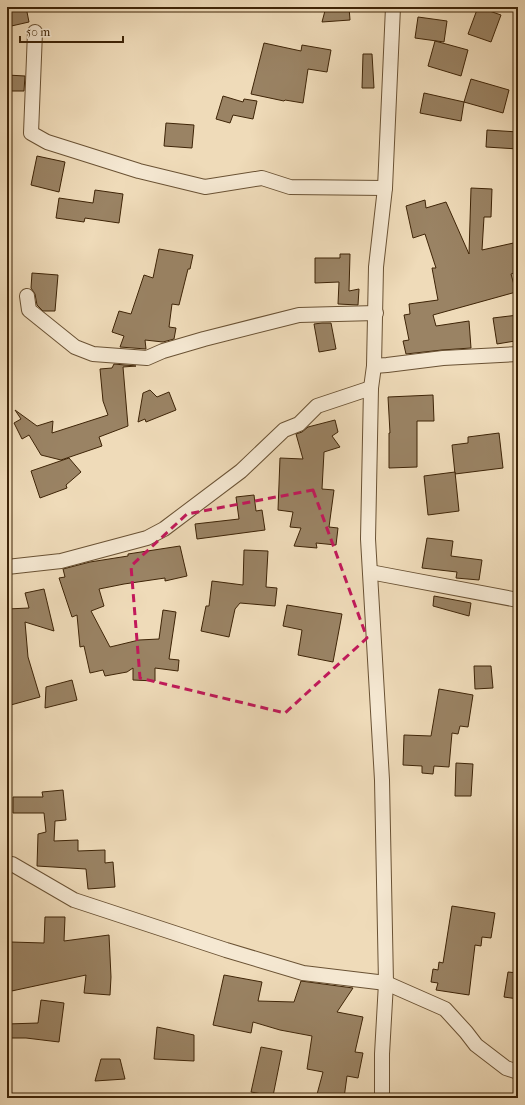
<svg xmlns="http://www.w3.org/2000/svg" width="525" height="1105" viewBox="0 0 525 1105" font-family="'IM FELL French Canon',serif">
<rect width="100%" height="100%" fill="#efdbb9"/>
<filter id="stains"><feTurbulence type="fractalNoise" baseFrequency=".005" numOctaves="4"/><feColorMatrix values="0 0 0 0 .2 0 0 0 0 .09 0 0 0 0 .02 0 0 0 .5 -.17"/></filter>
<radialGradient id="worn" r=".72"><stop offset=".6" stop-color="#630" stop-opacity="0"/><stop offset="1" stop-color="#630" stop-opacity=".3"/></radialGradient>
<!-- building -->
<g fill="#9a8364" stroke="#3e2407">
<path d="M7,7h19l3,15 -22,5z"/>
<path d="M326,7h23l1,13 -28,2z"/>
<path d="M478,7l23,8 -10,27 -23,-8z"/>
<path d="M418,17l29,4 -3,21 -29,-4z"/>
<path d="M435,41l33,9 -7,26 -33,-10z"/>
<path d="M264,43l37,8 1,-6 29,5 -4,22 -19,-3 -5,34 -18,-3 -1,1 -33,-7z"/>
<path d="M363,54h9l2,34h-12z"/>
<path d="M7,75l18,1 -1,15h-17z"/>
<path d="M471,79l38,11 -6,23 -39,-11z"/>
<path d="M424,93l40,9 -3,19 -41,-8z"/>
<path d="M223,96l20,6 1,-3 13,2 -4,18 -20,-4 -3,8 -14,-4z"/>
<path d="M166,123l28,2 -2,23 -28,-2z"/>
<path d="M487,130l31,2v17l-32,-2z"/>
<path d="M37,156l28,6 -6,30 -28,-7z"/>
<path d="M471,188l21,1 -1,28h-7l-2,33 36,-8v30l-7,2 5,18 -83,23 3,11 33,-5 2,27 -29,2 -36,4 -3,-13 6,-1 -5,-25 6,-1 -1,-10 29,-4 -6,-32h4l-11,-34 -12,4 -7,-32 19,-6 1,8 20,-6 23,52z"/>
<path d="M95,190l28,4 -4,29 -34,-5 -1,4 -28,-4 3,-20 34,5z"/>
<path d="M159,249l34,6 -3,14h-2l-9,36 -7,-1 -3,23 7,1 -2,11 -11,3 -18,-2 1,9 -26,-2 4,-11 -12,-4 7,-21 12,3 13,-39 9,3z"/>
<path d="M340,254h10l-1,37 10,-2 -1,16 -20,-1 1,-22 -24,1v-25h25z"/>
<path d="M32,273l26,2 -3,36h-12l-6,-6 -2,-11 -4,-6z"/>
<path d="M518,315v14h-4l1,12 -18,3 -4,-26z"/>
<path d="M322,323h9l5,26 -17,3 -5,-28z"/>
<path d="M114,364l22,2 -13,1 5,59 -29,11 3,9 -41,14 -20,-5 -12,-20 -7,4 -8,-16 7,-4 -6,-9 22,16 16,-5 -1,12 56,-18 -5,-14 -3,-32 12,-1z"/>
<path d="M150,390l7,7 12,-5 7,18 -30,12 -1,-3 -7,3 5,-29z"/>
<path d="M433,395l1,26h-17v46l-28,1v-35h1l-2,-36z"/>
<path d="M335,420l3,12 -6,4 8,11 -16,5 -2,37 12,1 -5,37 9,1 -2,17 -20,-2 1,5 -23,-2 7,-18 -11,-1 3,-15 -15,-2 2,-52 23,1 -7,-25 6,-2 6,-5z"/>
<path d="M499,433l4,35 -48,6 -3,-29 16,-2v-6z"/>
<path d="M69,458l12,14 -15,13 1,3 -27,10 -9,-27z"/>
<path d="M455,472l4,39 -31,4 -4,-39z"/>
<path d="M254,495l2,16 6,-1 3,20 -68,9 -2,-15 44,-5 -3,-22z"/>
<path d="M427,538l26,3 -2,15 31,4 -3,20 -23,-2 1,-6 -35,-4z"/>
<path d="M180,546l7,30 -22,5v-3l-41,6 -25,5 5,17 -13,5 19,36 29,-7 20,-1 4,-29 13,2 -7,47 10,1 -1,11 -23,-3v13l-22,-1v-12l-6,4 -22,4 -2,-6 -13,3 -6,-27 -4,1 -3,-32 -5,2 -13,-39 6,-1 -2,-8 27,-7 38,-6v-2z"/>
<path d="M244,550l24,1 -2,36 11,1 -2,18 -35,-3 -5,6 -6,28 -28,-6 5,-25h3l3,-25 31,4z"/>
<path d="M44,589l10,42 -29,-9 3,35 12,40 -33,9v-97l22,-1 -4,-15z"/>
<path d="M434,596l37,7 -2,13 -36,-10z"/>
<path d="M287,605l55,9 -9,48 -35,-7 4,-25 -19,-4z"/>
<path d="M474,666h17l2,22 -18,1z"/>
<path d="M72,680l5,20 -32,8 1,-21z"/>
<path d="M439,689l34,6 -5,32 -8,-1 -2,8 -6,-1 -3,34 -15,-1 -1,8 -11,-1v-7l-19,-1 1,-30 27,1z"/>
<path d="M456,763l17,1 -2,32h-16z"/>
<path d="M63,790l3,30 -11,1 -1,20 24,-1v11l27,-1v13l8,-1 2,25 -27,2 -2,-20 -49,-3 1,-32 8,-2 -2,-19h-31v-16h30l-1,-5z"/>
<path d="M452,906l43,7 -4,25 -9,-1 -1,9 -6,-1 -6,50 -33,-5 2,-7 -7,-1 2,-13 5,1 1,-8 4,1z"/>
<path d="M45,917h20l-1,24 45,-6 2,42 -1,18 -26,-2 2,-18 -79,17v-41l4,-9 33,1z"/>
<path d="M508,972l10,1v26l-14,-2z"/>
<path d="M224,975l38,7 -4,19 36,1 7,-21 52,7 -16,24 26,5 -8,35 8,1 -5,25 -11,-2 -3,22h-28l7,-26 -16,-3 5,-33 -32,-6 -27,-8 -2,11 -38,-8z"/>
<path d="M41,1000l23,3 -5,39 -33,-4h-19v-14l31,-1z"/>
<path d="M157,1027l37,8v26l-40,-2z"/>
<path d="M261,1047l21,4 -9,45 -22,-4z"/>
<path d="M101,1059h19l5,20 -30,2z"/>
</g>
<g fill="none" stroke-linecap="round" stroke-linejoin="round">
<!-- minor casing -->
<g stroke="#6a5234" stroke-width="16">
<g id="minor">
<path d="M35,32l-4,101 16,9 92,29 66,16 57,-9 28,9 95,1"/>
<path d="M27,296l2,14 46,37 18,7 54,4 16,-7 41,-12 95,-24 77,-2"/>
<path d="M374,366l13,-1 56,-7 75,-4"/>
<path d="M7,567l54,-6 86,-23 17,-9 77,-58 43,-41 15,-6 18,-18 54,-18"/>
<path d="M370,572l148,28"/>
<path d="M7,863l5,1 62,36 152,50 77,23 83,10 59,26 21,23 10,13 30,23 12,4"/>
<path d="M382,1098v-44l4,-71 -4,-203 -14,-241 3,-151 3,-22 2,-99 9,-79 8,-181"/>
</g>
</g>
<!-- minor -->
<use href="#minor" stroke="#f5e8d2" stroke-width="14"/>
</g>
<!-- marked area -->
<path fill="none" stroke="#c2185b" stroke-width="3" stroke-dasharray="8 5" stroke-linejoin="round" d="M313,490l54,148 -82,75 -145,-35 -9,-112 56,-52z"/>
<!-- margin -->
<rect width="525" height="1105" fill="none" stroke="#efdbb9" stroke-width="24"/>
<rect x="8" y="8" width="509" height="1089" fill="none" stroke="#3e2407" stroke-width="2"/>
<rect x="12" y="12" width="501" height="1081" fill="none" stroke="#3e2407"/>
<!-- scale -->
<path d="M20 36v6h103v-6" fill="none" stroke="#3e2407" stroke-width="2"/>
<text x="26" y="36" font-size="12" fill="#3e2407" stroke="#f5e8d2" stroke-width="3" paint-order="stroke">50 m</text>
<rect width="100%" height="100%" filter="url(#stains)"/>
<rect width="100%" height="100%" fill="url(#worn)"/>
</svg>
